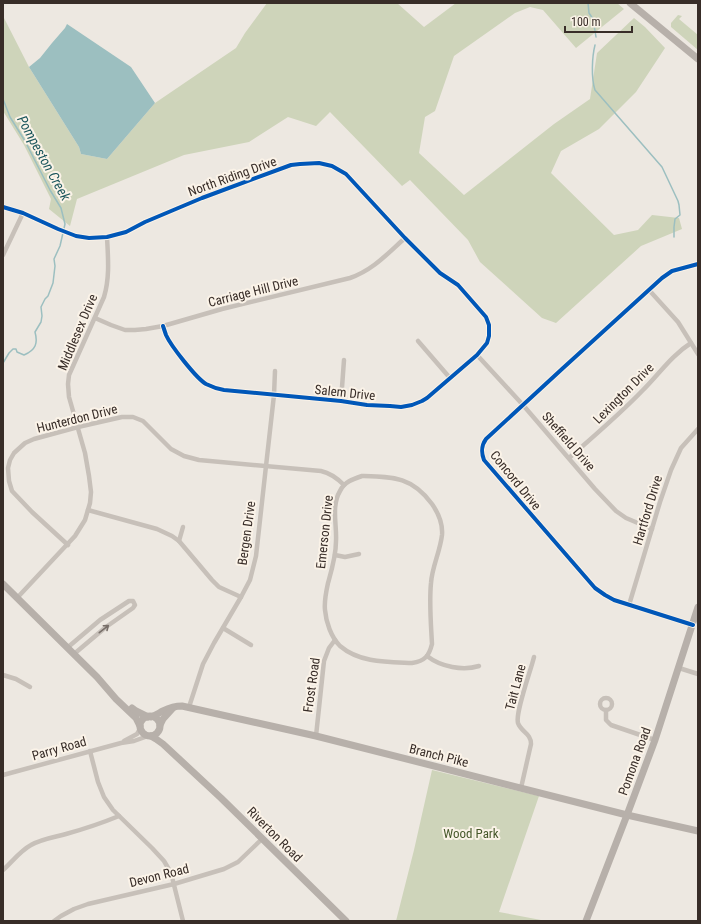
<svg xmlns="http://www.w3.org/2000/svg" width="701" height="924" viewBox="0 0 701 924" font-family="'Roboto Condensed',sans-serif">
<rect width="100%" height="100%" fill="#ede8e1"/>
<!-- green -->
<g fill="#ced4ba">
<path d="M267,3h130l27,24 32,-24h161l7,6 -48,39 -33,-38 -13,-3 -15,6 -61,43 -19,55 -10,6 -6,36 45,42 90,-71 36,-25 7,-46 37,-35 11,9 20,21 -29,44 -37,37 -38,22 -10,22 63,62 24,-5 14,-15 27,3 3,11 -41,17 -85,77 -14,-5 -62,-56 -12,-22 -58,-60 -8,6 -72,-74 -14,14 -28,-9 -39,25 -65,13 -107,44 -7,27 -21,-17 2,-10 -27,-54 -21,-34v-95l26,51 50,80 2,7 26,5 48,-56 81,-55 9,-15z"/>
<path d="M678,15l4,1 -3,3 19,16v15l-27,-23v-4z"/>
<path d="M432,770l107,26 -40,116 42,8 -1,1h-144l18,-71z"/>
</g>
<!-- water -->
<path fill="#9cbfc0" d="M67,24l64,43 24,36 -48,56 -26,-5 -2,-7 -50,-80 11,-9 12,-15 13,-15z"/>
<g fill="none" stroke-linecap="round" stroke-linejoin="round">
<!-- stream -->
<g stroke="#9cbfc0" stroke-width="1.5">
<path d="M588,3l1,10 4,6 3,18"/>
<path d="M595,45c-3,12 -4,33 0,45l67,77 16,34 1,4 1,10 -5,4 -1,8v10"/>
<path d="M3,99l7,18 15,24 25,49 11,18 4,16 -5,22 -6,13 1,7 -2,17 -5,13 -3,3 -4,8 1,9 -1,6 -6,10c3,11 1,18 -11,23l-7,-3 -1,-3h-3l-4,4 -6,10"/>
</g>
<!-- street -->
<g stroke="#c7c0b9" stroke-width="4.5">
<path d="M3,207l20,6 35,16 18,7 13,2 18,-1 19,-5 19,-10 57,-24 89,-33 9,-1 19,-1 13,3 14,8 59,64 35,35 18,12 28,32 3,8v11l-2,7 -10,12 -50,43 -5,3 -10,4 -11,2 -11,-1 -23,-1 -26,-4 -117,-11c-6,-1 -12,-3 -18,-6 -10,-6 -35,-38 -40,-49 -1,-3 -2,-6 -3,-9"/>
<path d="M3,255l20,-42"/>
<path d="M649,290l29,32 20,32"/>
<path d="M95,318l16,7 14,5h10l11,-1 17,-3 59,-17 128,-31c23,-8 37,-24 55,-40"/>
<path d="M418,341l32,37"/>
<path d="M477,355l46,50 72,84 21,22 10,7 26,11"/>
<path d="M341,401l3,-41"/>
<path d="M569,458c25,-22 51,-44 74,-68 16,-16 29,-35 48,-47"/>
<path d="M362,476c32,1 50,1 70,28 7,10 11,19 10,31 -2,17 -10,32 -11,48 -2,20 0,41 1,61 -3,12 -7,17 -20,19 -25,-1 -52,0 -72,-17 -9,-9 -14,-24 -15,-36 -1,-9 1,-18 3,-27 4,-14 8,-27 8,-42 1,-16 -5,-35 4,-50 4,-9 13,-12 22,-15z"/>
<path d="M88,510l69,19 15,7 7,5 33,39 7,7 22,10"/>
<path d="M179,541l4,-14"/>
<path d="M68,545l-36,-33 -20,-21 -3,-10 -1,-13 2,-8 4,-7 11,-10 9,-4 44,-12 44,-10h11l10,4 28,28 13,7 15,4 122,11c9,2 16,7 23,14"/>
<path d="M335,555l10,2 14,-3"/>
<path d="M17,598l58,-62 10,-16 5,-17 1,-11 -2,-16 -4,-23 -16,-56 -1,-13 1,-9 35,-78c6,-20 4,-40 3,-60"/>
<path d="M629,605l31,-103 11,-32 10,-22 17,-19"/>
<path d="M693,625l-79,-25 -9,-5 -10,-7 -111,-128c-3,-8 -3,-14 2,-21l76,-70 100,-91 10,-7 26,-7"/>
<path d="M223,628l28,17"/>
<path d="M67,648l33,-28 29,-19h4l2,4 -2,3 -27,19 -32,27"/>
<path d="M427,656c14,11 36,15 52,10"/>
<path d="M679,668l19,6"/>
<path d="M3,675l13,4 14,8"/>
<circle cx="606" cy="704" r="6"/>
<path d="M189,707l14,-43 11,-21 27,-46 9,-17 6,-24 10,-90 8,-71 1,-24"/>
<path d="M606,710v10l5,5 44,15"/>
<path d="M316,736l8,-75 5,-13 6,-8"/>
<path d="M124,741l13,-7 3,-5"/>
<path d="M90,751l8,31 6,15 9,13 39,38 12,13 7,12 12,48"/>
<path d="M3,775l118,-32 13,-2 14,-5"/>
<path d="M521,788l10,-44c0,-11 -10,-12 -13,-21 -3,-10 13,-53 16,-66"/>
<path d="M3,870c9,-8 17,-19 28,-25 10,-6 24,-8 35,-11 18,-5 36,-11 53,-18"/>
<path d="M54,921l7,-5 13,-7 14,-5 86,-20 50,-15 14,-7 24,-23"/>
</g>
<!-- secondary -->
<g stroke="#b7b0aa" stroke-width="7">
<path d="M630,3l68,56"/>
<path d="M3,584l94,93 19,22 20,19 4,8"/>
<path d="M132,708l4,3 12,6"/>
<circle cx="150" cy="726" r="10"/>
<path d="M151,717c5,-2 8,-4 12,-6 6,-3 13,-5 19,-5l134,30 311,79 71,16"/>
<path d="M160,725l3,-6 10,-11"/>
<path d="M151,736l5,3 7,5 58,54 125,123"/>
<path d="M586,921l41,-106 28,-75 43,-133"/>
</g>
<!-- cycleway casing -->
<g stroke="#fbf3e8" stroke-width="6">
<g id="cycleway">
<path d="M3,207l20,6 35,16 18,7 13,2 18,-1 19,-5 19,-10 57,-24 89,-33 9,-1 19,-1 13,3 14,8 59,64 35,35 18,12 28,32 3,8v11l-2,7 -10,12 -50,43 -5,3 -10,4 -11,2 -11,-1 -23,-1 -26,-4 -117,-11c-6,-1 -12,-3 -18,-6 -10,-6 -35,-38 -40,-49 -1,-3 -2,-6 -3,-9"/>
<path d="M693,625l-79,-25 -9,-5 -10,-7 -111,-128c-3,-8 -3,-14 2,-21l76,-70 100,-91 10,-7 26,-7"/>
</g>
</g>
<!-- cycleway -->
<use href="#cycleway" stroke="#0057b8" stroke-width="4"/>
</g>
<!-- one-way arrows -->
<defs><path id="oneway-shaft" d="M-6 0H5M1.5-3L5.5 0L1.5 3" fill="none" stroke-width="1.6" stroke-linecap="round" stroke-linejoin="round"/></defs>
<use stroke="#786f69" href="#oneway-shaft" transform="translate(104 629) rotate(-38)"/>
<g text-anchor="middle" stroke-width="4" stroke-linejoin="round" paint-order="stroke">
<!-- street labels -->
<g font-size="13" fill="#382d28" stroke="#fbf3e8">
<text transform="translate(232 176) rotate(-20)" y="5">North Riding Drive</text>
<text transform="translate(253 291) rotate(-14)" y="5">Carriage Hill Drive</text>
<text transform="translate(77 332) rotate(-67)" y="5">Middlesex Drive</text>
<text transform="translate(345 392) rotate(6)" y="5">Salem Drive</text>
<text transform="translate(623 393) rotate(-45)" y="5">Lexington Drive</text>
<text transform="translate(77 418) rotate(-14)" y="5">Hunterdon Drive</text>
<text transform="translate(569 441) rotate(49)" y="5">Sheffield Drive</text>
<text transform="translate(516 480) rotate(51)" y="5">Concord Drive</text>
<text transform="translate(647 510) rotate(-73)" y="5">Hartford Drive</text>
<text transform="translate(324 532) rotate(-84)" y="5">Emerson Drive</text>
<text transform="translate(246 533) rotate(-82)" y="5">Bergen Drive</text>
<text transform="translate(311 685) rotate(-82)" y="5">Frost Road</text>
<text transform="translate(515 687) rotate(-75)" y="5">Tait Lane</text>
<text transform="translate(59 748) rotate(-16)" y="5">Parry Road</text>
<text transform="translate(439 755) rotate(14)" y="5">Branch Pike</text>
<text transform="translate(634 761) rotate(-70)" y="5">Pomona Road</text>
<text transform="translate(275 834) rotate(45)" y="5">Riverton Road</text>
<text transform="translate(159 875) rotate(-14)" y="5">Devon Road</text>
</g>
<!-- park labels -->
<g font-size="13" fill="#46582a" stroke="#fbf3e8">
<text x="471" y="838">Wood Park</text>
</g>
<!-- water labels -->
<g font-size="14" font-style="italic" fill="#1b565c" stroke="#fbf3e8">
<text transform="translate(44 158) rotate(61)" y="5">Pompeston Creek</text>
</g>
</g>
<!-- border -->
<rect width="701" height="924" fill="none" stroke="#382d28" stroke-width="8"/>
<!-- scale -->
<path d="M565 26v6h67v-6" fill="none" stroke="#382d28" stroke-width="2"/>
<text x="571" y="26" font-size="12" fill="#382d28" stroke="#fbf3e8" stroke-width="3" paint-order="stroke">100 m</text>
</svg>
